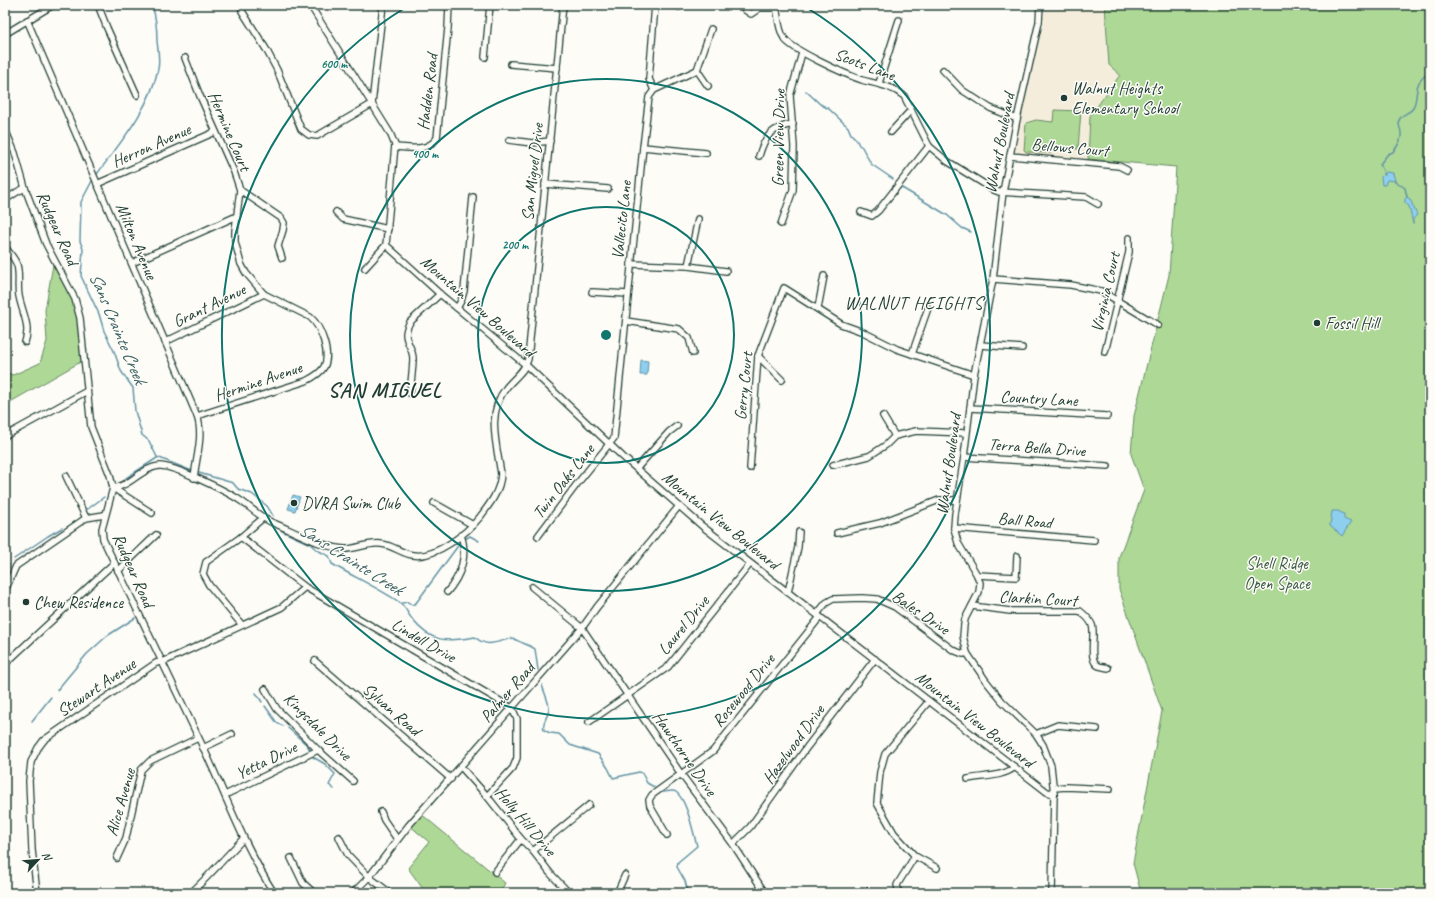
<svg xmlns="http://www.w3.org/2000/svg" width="1435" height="898" viewBox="0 0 1435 898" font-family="Caveat,sans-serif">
<rect width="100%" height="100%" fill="#fdfcf7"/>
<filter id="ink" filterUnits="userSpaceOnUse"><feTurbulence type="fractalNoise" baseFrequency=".025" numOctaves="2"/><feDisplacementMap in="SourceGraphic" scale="8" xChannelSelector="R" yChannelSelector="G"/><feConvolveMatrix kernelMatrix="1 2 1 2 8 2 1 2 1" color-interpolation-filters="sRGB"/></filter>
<g filter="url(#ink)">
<!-- built -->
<path fill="#f5eddb" d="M1044,5h61l4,60 11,10 -30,41 -2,43 -73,-4 6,-36 22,-97z"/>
<!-- green -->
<g fill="#aed896" stroke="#668a65">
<path d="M1105,5h325v61l-3,6 3,20v801h-289l-8,-30 29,-152 -43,-122v-32l25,-67 -13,-36 3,-38 35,-141 7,-108 -88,-8 2,-43 30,-41 -11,-10z"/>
<path d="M1054,110l27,1 -3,38 -26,-1 -1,5 -25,-1 -2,-2 2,-27 10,-3 17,2z"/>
<path d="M54,259l21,40 9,61 -79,45v-33l8,3 27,-12 7,-22 -2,-31z"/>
<path d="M420,813l85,70 -5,10h-77v-4l-15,-21 21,-26 -20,-17z"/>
</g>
<!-- water -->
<g fill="#8eceef" stroke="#6294a4">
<path d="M1386,172l7,1 2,8 -8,-1 -2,5h-3l-1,-8z"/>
<path d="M1407,197l3,2 7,16 -4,4v5l-4,-18 -4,-3v-4z"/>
<path d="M641,360l7,1 -1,14h-7z"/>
<path d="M293,495l7,2 -5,14 -7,-2z"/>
<path d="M1332,511h6l6,3v5l7,3 -9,14 -12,-10z"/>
</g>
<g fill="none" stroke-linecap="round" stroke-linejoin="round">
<!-- stream -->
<g stroke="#6294a4" stroke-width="1.5">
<path d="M806,91l14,13 9,5 19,18 3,7 5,5 3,6 3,2 9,17 22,15"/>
<path d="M97,174c24,-32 53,-66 61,-105 2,-9 0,-19 -1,-28 0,-13 -1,-24 -5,-36"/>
<path d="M1385,175l-5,-11 8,-10 5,-2c4,-5 9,-13 8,-19 0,-4 -3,-8 -2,-12 1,-8 13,-7 15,-15 6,-19 -3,-19 16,-35"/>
<path d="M92,181l-11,21 -1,39 3,8 -2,27 18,38 5,17 10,20 7,20 12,17 2,23 7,24 7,6 8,16 35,14"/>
<path d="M1395,181l10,7 2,9"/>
<path d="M902,188l45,27 15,13 9,4"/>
<path d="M199,473l34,10 5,6 14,5 15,12 6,10"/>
<path d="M126,478l31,-20"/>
<path d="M85,511l19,-14"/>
<path d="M282,531l28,13 7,6 12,6 3,8c22,13 46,24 67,38 6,4 9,12 13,17 18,24 36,23 63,18 12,12 23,4 38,1 7,5 15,6 22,11l3,21"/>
<path d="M465,539l5,-3 9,5"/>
<path d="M14,559l34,-23 14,-8"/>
<path d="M5,576l4,-11"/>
<path d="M402,603l6,-1 4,3 4,-2 44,-60"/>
<path d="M542,685c2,7 6,15 7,22 1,9 -8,14 -5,23l6,3 9,1 11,11 28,9 10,14 5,10 26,-6 3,1 5,10 7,4"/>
<path d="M57,690l30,-36 20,-18 28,-18"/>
<path d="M256,693l6,9"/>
<path d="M265,706l12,17 6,3"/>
<path d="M32,721l19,-24"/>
<path d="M288,728l19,17 3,5"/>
<path d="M313,757l12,7 10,10 -6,11 5,4"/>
<path d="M660,792c5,1 12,-3 16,0 11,8 17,40 21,54l-19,16 -1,5 8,14 3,12"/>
</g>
<!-- minor casing -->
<g stroke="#1f3d34" stroke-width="8">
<g id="minor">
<path d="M98,5l9,23 30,67"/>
<path d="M383,5l-11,99 18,29 5,12 -9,100"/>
<path d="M674,5l5,2 3,-1"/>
<path d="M743,5l2,5 6,4 6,-4 2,-5"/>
<path d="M776,5c2,10 2,24 8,33 7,12 63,37 78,42 15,4 30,6 42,16l25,50 18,15 47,29 5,2 87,5 12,7"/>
<path d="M1040,5l-1,17 -22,97 -14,73 -10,87 -19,96 -10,82 -9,57 -1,14 4,15 19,32 3,8 -1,9 -14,27 -1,6 -1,11 4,17 19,28 16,20 34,33 7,11 8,21 3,28 -2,99"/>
<path d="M758,8h19"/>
<path d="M242,11l24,38 11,21 24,59 8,6 8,1 55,-32 -62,-99"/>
<path d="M27,20l170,396c7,19 -1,42 -3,62"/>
<path d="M5,34l48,-29"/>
<path d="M485,57l5,-52"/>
<path d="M185,58l15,38 34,76 6,18 -5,41v11l6,22 5,9 18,21 46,23c11,9 21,37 14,50 -4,7 -12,11 -18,14l-109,35"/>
<path d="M511,64l46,4"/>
<path d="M697,70l11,16"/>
<path d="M943,70l19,20 28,18 27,11"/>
<path d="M879,83l20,-63"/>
<path d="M654,90l-5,-11 6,-74"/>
<path d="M5,129l10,24 10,35 21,56 29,55 5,19 11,109 19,48 3,13 -11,41 1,10c33,70 67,140 101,210 23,49 41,99 70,144"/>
<path d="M891,132l20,-22"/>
<path d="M509,140l23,3 18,-2"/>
<path d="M395,147c16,1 32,5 42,-9l11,-110 1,-23"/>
<path d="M643,147l63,6"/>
<path d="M759,156c6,-21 13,-28 34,-32"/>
<path d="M1010,156l109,10 8,4"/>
<path d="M97,184l118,-52"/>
<path d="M545,184l63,5"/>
<path d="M240,190l41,28 3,5 -1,7 -5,16 4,12"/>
<path d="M5,200l12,-8 8,-4"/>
<path d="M336,212l7,7 45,10"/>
<path d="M861,212l11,4 6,-5 51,-65"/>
<path d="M781,224l12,-34 1,-44 -4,-50 12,-43"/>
<path d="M386,245l54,49 87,72 96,91 79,69 345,266 7,2"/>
<path d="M5,247c4,5 10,12 12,18 3,10 0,21 2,31 3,16 12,30 6,46"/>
<path d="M132,263l105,-47"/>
<path d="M631,264l57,2 38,5"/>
<path d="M688,266l10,-47"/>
<path d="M365,268l21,-23"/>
<path d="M993,279l78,6 30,6 57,34"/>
<path d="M592,292l36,2"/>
<path d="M457,308l4,-7 3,-10 9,-94"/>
<path d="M818,308l6,-32"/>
<path d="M626,321l53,8 10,9 4,15"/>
<path d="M165,342l99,-48"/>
<path d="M980,345l42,3"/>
<path d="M1105,352l24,-100v-14"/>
<path d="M912,354l16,-46"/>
<path d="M758,356l24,24"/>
<path d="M410,393c1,-12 3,-24 3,-35 -1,-15 -13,-19 -3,-36l30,-28"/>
<path d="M970,408l137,8"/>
<path d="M883,416l12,20"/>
<path d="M5,436l82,-45"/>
<path d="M964,457l144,9"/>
<path d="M833,465l36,-9 17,-11 9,-9 21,-5 50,2"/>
<path d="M637,468l32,-36 8,-6"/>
<path d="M750,468l8,-112 26,-68 57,36 22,8 34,17 77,26"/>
<path d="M66,476l20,42"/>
<path d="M113,488c18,-2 28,-20 46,-22 15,-1 69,26 82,35 10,7 18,15 30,21 21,8 52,26 74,27 12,0 24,-7 36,-5 12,1 21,10 32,11 22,4 54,-22 67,-38 10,-13 20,-26 21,-43 -4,-28 -15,-61 5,-86 8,-10 19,-17 22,-29l35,-354"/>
<path d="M113,488l39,25"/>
<path d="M434,503l39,22"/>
<path d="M954,528l140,12"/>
<path d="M837,533l43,-10 59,-23h18"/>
<path d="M538,536l39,-52 37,-46 29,-291 6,-50 5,-7 43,-20 14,-41"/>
<path d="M241,537l64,50 207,121 5,11v39l-4,10 -26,28"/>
<path d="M118,571l38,-36"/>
<path d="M977,575l39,2 1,-21"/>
<path d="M532,587l50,41 99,146 52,70 32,49"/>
<path d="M5,591l11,-25 70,-48 18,-3"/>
<path d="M447,592c14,-16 21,-37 14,-57"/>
<path d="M788,592l10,-45 1,-15"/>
<path d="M972,606l38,5h70c5,4 10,8 12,14 4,10 -5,36 7,41 3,1 6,1 9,2"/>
<path d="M817,614l9,-11 7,-4 29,-1 15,1 18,8 58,43 10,4 4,-1"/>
<path d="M242,625l-33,-40 -6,-11 3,-12 35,-25 22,-19"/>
<path d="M315,661l136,118"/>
<path d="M5,664l109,-101"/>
<path d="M265,689l12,20 41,41 35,31"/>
<path d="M929,701l-44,53 -5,18 -3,31 17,30 21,23 22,12"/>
<path d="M589,722l79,-55 82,-103"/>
<path d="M1036,734l22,-9 39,4"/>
<path d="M203,748l29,-14"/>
<path d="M461,767l26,29 34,43 12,12 17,22 19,20"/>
<path d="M968,779c15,-3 35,-2 47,-12"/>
<path d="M1054,788l12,-1 44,2"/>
<path d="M225,795l93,-45"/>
<path d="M381,812l3,8 13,19"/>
<path d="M667,835l-17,-29 -1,-6 3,-5 61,-44 107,-134"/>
<path d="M339,837l9,18 21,22 21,16"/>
<path d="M733,844l17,-17 57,-80 68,-88"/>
<path d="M533,851l56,-46"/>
<path d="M117,858l9,-20 15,-68 9,-9 48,-23"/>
<path d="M291,858l12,25 11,10"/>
<path d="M495,872l26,-33"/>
<path d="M867,891l6,2"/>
<path d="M37,893l-5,-43 -3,-69 2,-19 7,-14 6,-8 112,-77 9,-2 117,-54 23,-20"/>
<path d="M191,893l15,-15 37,-39"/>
<path d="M353,893l16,-16 40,-52 173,-197 15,-21 82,-101"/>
<path d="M617,893l8,-18"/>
<path d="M899,893l-2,-8 18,-29"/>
</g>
</g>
<!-- minor -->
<use href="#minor" stroke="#fdfcf7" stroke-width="5.5"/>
</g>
</g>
<!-- distance rings -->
<g fill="none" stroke="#0f766e" stroke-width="2">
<circle cx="606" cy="335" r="128"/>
<circle cx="606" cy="335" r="256"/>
<path d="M804 6A384 384 0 1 1 408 6"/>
</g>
<!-- markers -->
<g fill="#1f3d34" stroke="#fdfcf7" stroke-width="1.5">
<circle cx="1064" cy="98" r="4"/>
<circle cx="1317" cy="323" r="4"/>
<circle cx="294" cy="503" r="4"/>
<circle cx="26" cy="602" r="4"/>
</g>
<g text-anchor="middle" stroke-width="3" stroke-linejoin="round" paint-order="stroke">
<!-- street labels -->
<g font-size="17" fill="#1f3d34" stroke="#fdfcf7">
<text transform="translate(865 64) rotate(21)" y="6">Scots Lane</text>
<text transform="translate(427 92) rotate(-83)" y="6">Hadden Road</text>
<text transform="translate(230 131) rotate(67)" y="6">Hermine Court</text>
<text transform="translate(778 138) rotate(-89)" y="6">Green View Drive</text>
<text transform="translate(999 143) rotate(-79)" y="6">Walnut Boulevard</text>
<text transform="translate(151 145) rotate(-24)" y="6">Herron Avenue</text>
<text transform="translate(1070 147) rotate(5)" y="6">Bellows Court</text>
<text transform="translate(532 172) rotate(-84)" y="6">San Miguel Drive</text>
<text transform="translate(621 220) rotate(-84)" y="6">Vallecito Lane</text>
<text transform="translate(58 228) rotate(66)" y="6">Rudgear Road</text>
<text transform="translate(137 241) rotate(67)" y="6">Milton Avenue</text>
<text transform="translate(1105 292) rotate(-77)" y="6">Virginia Court</text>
<text transform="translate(209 305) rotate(-26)" y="6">Grant Avenue</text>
<text transform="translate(478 306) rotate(41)" y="6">Mountain View Boulevard</text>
<text transform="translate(258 381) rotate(-19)" y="6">Hermine Avenue</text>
<text transform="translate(743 386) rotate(-84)" y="6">Gerry Court</text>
<text transform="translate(1039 398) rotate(3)" y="6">Country Lane</text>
<text transform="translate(1037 447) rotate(4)" y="6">Terra Bella Drive</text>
<text transform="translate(948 464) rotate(-82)" y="6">Walnut Boulevard</text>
<text transform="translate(563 481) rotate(-52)" y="6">Twin Oaks Lane</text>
<text transform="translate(721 520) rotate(39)" y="6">Mountain View Boulevard</text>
<text transform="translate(1025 520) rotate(5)" y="6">Ball Road</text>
<text transform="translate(134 570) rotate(66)" y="6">Rudgear Road</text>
<text transform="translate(1038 598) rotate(3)" y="6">Clarkin Court</text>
<text transform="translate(921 612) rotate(34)" y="6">Bales Drive</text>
<text transform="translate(683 625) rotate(-51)" y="6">Laurel Drive</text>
<text transform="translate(424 640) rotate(30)" y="6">Lindell Drive</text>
<text transform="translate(96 687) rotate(-34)" y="6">Stewart Avenue</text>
<text transform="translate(743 690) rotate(-51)" y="6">Rosewood Drive</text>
<text transform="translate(507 692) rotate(-49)" y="6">Palmer Road</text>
<text transform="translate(392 709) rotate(41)" y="6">Sylvan Road</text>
<text transform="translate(975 719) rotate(38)" y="6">Mountain View Boulevard</text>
<text transform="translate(318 726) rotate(45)" y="6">Kingsdale Drive</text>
<text transform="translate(793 744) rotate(-54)" y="6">Hazelwood Drive</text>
<text transform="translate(685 753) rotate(55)" y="6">Hawthorne Drive</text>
<text transform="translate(266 760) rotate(-26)" y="6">Yetta Drive</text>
<text transform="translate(120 802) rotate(-74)" y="6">Alice Avenue</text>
<text transform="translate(526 821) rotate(50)" y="6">Holly Hill Drive</text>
</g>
<!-- poi labels -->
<g font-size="17" fill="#1f3d34" stroke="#fdfcf7" text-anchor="start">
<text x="1072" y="94">Walnut Heights<tspan x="1072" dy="20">Elementary School</tspan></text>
<text x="1325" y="329">Fossil Hill</text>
<text x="302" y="509">DVRA Swim Club</text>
<text x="34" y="608">Chew Residence</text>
</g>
<!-- park labels -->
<g font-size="17" fill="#3c5c48" stroke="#fdfcf7">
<text x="1277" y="569">Shell Ridge<tspan x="1277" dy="20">Open Space</tspan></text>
</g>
<!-- neighbourhood labels -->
<g font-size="18" letter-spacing="1" fill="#1f3d34" stroke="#fdfcf7">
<text x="914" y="309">WALNUT HEIGHTS</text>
</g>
<!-- water labels -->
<g font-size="18" font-style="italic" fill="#3b6163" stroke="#fdfcf7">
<text transform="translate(118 328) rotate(67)" y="6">Sans Crainte Creek</text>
<text transform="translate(351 559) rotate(32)" y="6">Sans Crainte Creek</text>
</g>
<!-- district labels -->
<g font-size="21" font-weight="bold" letter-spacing="1" fill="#1f3d34" stroke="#fdfcf7">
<text x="385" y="397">SAN MIGUEL</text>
</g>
</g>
<circle cx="606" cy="335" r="6" fill="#0f766e" stroke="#fdfcf7" stroke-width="2"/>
<g font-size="12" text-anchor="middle" font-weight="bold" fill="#0f766e" stroke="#fdfcf7" stroke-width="3" stroke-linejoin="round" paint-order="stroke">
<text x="334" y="68">600 m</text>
<text x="425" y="158">400 m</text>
<text x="515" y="249">200 m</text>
</g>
<!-- margin -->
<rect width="1435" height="898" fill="none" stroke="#fdfcf7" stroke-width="20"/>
<rect x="10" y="10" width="1415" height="878" fill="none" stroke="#1f3d34" stroke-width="1.5" filter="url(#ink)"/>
<!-- north arrow -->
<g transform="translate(38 860) rotate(64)" stroke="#fdfcf7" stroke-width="3" paint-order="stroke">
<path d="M0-3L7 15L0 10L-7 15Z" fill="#1f3d34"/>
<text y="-6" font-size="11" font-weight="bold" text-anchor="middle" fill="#1f3d34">N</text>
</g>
</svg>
